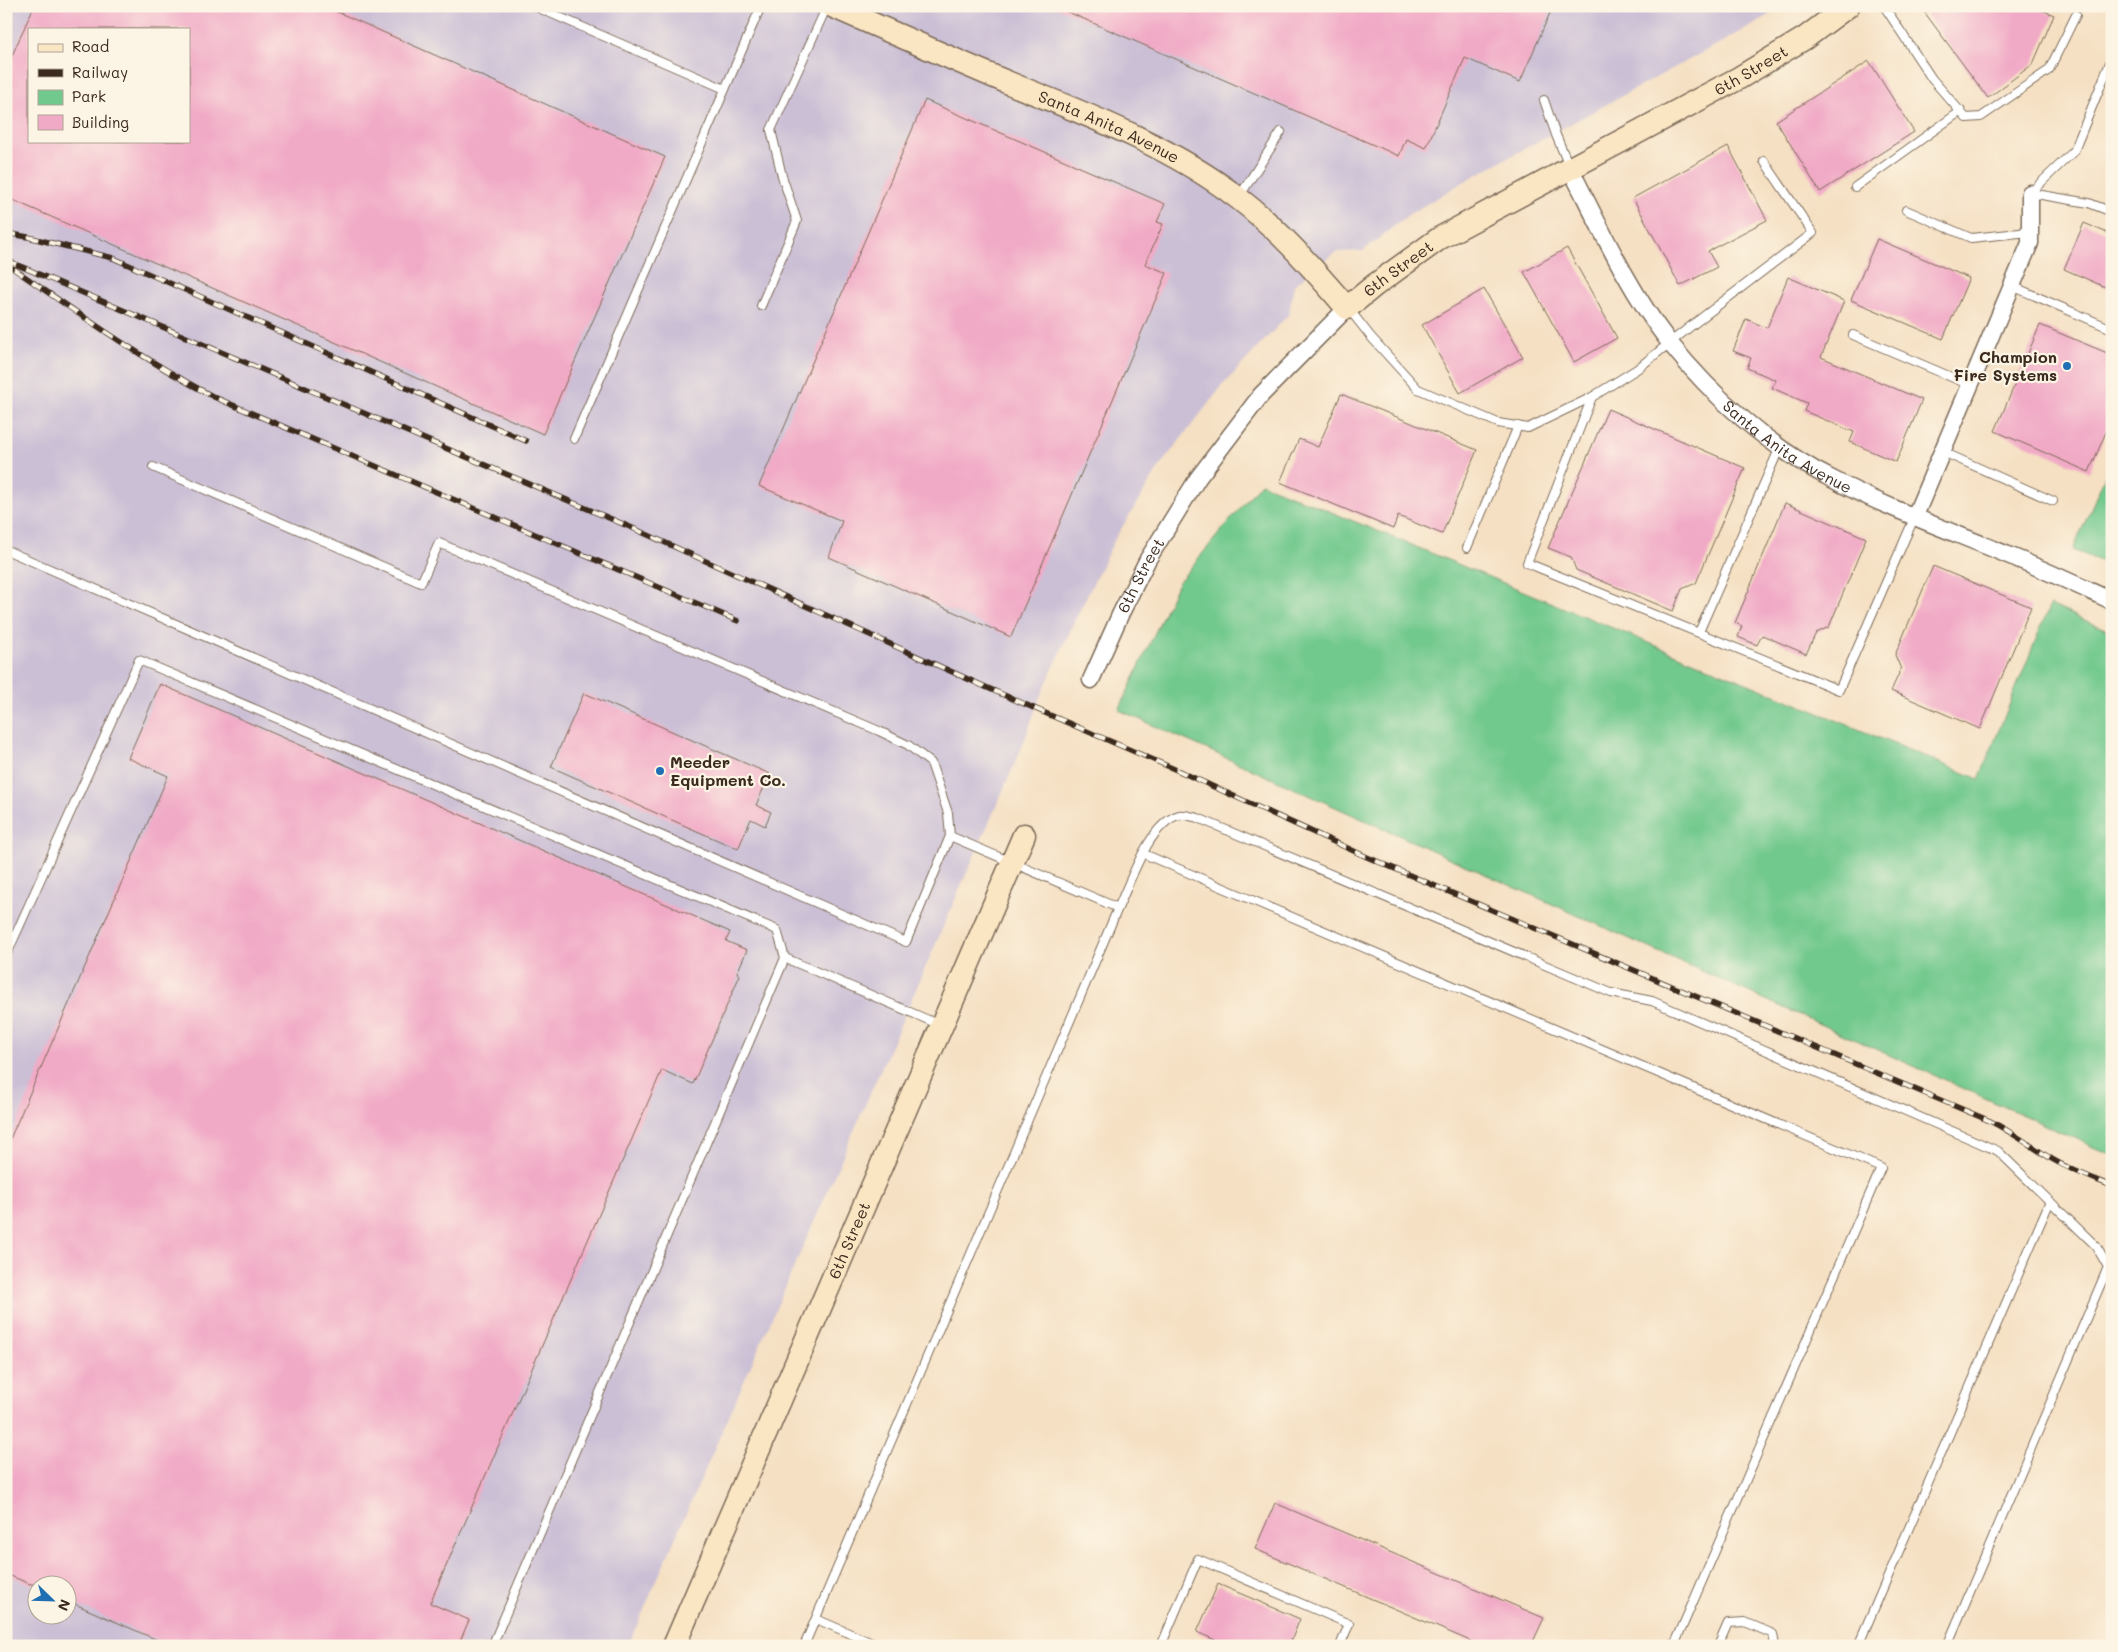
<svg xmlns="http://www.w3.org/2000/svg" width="2118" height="1652" viewBox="0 0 2118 1652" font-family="Mali,sans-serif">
<rect width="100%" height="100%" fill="#fcf5e5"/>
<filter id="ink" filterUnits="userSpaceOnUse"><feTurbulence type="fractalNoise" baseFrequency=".02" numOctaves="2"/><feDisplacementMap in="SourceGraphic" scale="10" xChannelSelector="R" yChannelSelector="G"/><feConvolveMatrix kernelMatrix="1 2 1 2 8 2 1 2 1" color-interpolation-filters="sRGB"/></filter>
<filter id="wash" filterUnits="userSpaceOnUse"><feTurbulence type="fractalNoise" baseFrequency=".0096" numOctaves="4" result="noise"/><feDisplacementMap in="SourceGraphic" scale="20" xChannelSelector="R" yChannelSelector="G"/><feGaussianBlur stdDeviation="1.12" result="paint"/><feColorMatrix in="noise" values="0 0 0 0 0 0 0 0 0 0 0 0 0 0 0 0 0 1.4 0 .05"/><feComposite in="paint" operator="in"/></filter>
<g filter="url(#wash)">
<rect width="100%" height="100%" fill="#f5e0c3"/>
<!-- industrial -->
<path fill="#cbbfd5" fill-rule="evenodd" d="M6,6h1775l-22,16 -287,155 -64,38 -45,36 -27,1 -42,33 -5,29 -66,71 -61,78 -46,74 -41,83 -35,77 -18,50 -394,899h-622zM29,29h160v112h-160zM38,1584h30v30h-30z"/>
<!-- green -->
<g fill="#72c98e" stroke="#567a56">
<path d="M2112,460v106l-39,-16z"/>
<path d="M1261,483l718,296 71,-174 62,27v523l-993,-445 59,-127z"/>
</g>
<g id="blocks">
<!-- building -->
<g fill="#f1aac6" fill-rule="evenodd">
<path d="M34,6h290l341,151 -122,277 -537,-237v-128zM29,29h160v112h-160z"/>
<path d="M1054,6h499l-33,76 -55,-24 -39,90 -20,-9 -7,17z"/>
<path d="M1935,6h97l22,9 -21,49 -45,34 -63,-85z"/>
<path d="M1869,61l45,71 -94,60 -44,-71z"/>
<path d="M925,100l240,104 -8,18 6,2 -18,40 22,9 -156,364 -182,-80 13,-36 -83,-35z"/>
<path d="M1728,146l39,74 -59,31 9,16 -37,19 -47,-88z"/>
<path d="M2084,223l28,12v55l-48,-21z"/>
<path d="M1877,239l92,39 -26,61 -92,-39z"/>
<path d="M1567,248l50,90 -43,24 -50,-90z"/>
<path d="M1788,277l56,24 -23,56 101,43 -26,62 -46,-20 4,-10 -50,-21 3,-8 -35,-15 4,-8 -29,-12 4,-10 -18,-7 13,-32 21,9z"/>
<path d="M1484,289l39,68 -63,36 -38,-68z"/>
<path d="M2040,325l72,30v63l-23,54 -94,-41z"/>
<path d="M1341,394l136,56 -35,84 -44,-18 -5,13 -113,-47 19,-43 19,8z"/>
<path d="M1608,409l137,59 -49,115 -14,6 -9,22 -97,-41 -5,-13 -23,-9z"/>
<path d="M1785,503l81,35 -37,89 -13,6 -10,21 -44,-19 -5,10 -19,-8 4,-11 -7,-3z"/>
<path d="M1933,566l98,41 -51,122 -89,-38 10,-22 -6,-14z"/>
<path d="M160,684l570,248 -4,9 21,9 -10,23 3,2 -47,109 -31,-14 -232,533 39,17 -11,26h-287l-103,-45v-17h-38l-24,-10v-426l162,-372 -40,-18z"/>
<path d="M584,693l186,81 -14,31 15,7 -6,14 -14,-7 -13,30 -187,-82z"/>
<path d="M1275,1503l269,115 -13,28h-49l-227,-97z"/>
<path d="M1218,1584l82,35 -11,27h-60l-32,-14z"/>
</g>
</g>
</g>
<g filter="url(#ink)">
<use href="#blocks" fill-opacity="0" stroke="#7c6a58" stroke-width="1"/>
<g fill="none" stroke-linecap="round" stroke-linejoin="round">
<!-- lane casing -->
<g stroke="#7c6a58" stroke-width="10">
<g id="lane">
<path d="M534,6l191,83"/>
<path d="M1884,6l48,73 34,39 15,-1 68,-47 27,-55"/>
<path d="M1544,100l12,35 13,31"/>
<path d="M1855,187l106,-76"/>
<path d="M2030,193l44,-42 38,-93"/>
<path d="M2030,193l59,10 23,9"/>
<path d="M1239,197l42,-65"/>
<path d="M1906,210l65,28 58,-6"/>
<path d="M2012,286l100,43"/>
<path d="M761,306l36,-85 -15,-45 -11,-46 56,-124"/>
<path d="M1349,309l22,28 47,52 80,34 30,5 64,-31 45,-28 54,-43 122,-93 -49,-72"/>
<path d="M1853,335l117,50"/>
<path d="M1592,397l-65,166 312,127 76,-174"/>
<path d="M574,439l187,-433"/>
<path d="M1943,452l110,49"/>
<path d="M153,467l268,116 18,-40 440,188 29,14 23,18 17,50 2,23 168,72c12,-25 31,-85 61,-93 5,-1 14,2 19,3l413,175 41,8 346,150 98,95 12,21 -161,379"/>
<path d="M1467,548l51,-122"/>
<path d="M6,550l900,392 44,-106"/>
<path d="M1699,632l81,-185"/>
<path d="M1144,854l737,314 -207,478"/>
<path d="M6,956l133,-296 638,270 8,28 -293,688"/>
<path d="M785,958l155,67"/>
<path d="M816,1619l63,27"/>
<path d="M804,1646l314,-738"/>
<path d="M1161,1646l37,-87 151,65 -9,22"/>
<path d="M1718,1646l10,-23 17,-1 28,12 2,12"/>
<path d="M1858,1646l192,-445"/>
</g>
</g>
<!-- street casing -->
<g stroke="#7c6a58" stroke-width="19">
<g id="street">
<path id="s1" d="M1570,168c30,59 58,121 99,174 43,54 100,105 161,136 57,30 118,52 178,77 35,14 69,30 104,46"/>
<path d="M1915,516l115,-273v-50"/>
<path id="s2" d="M1091,680l30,-67 27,-54 50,-81 63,-83 86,-87"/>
</g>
</g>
<!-- secondary casing -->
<g stroke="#7c6a58" stroke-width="25">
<g id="secondary">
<path id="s3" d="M832,6c59,26 118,52 177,77 79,32 162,63 229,115 42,32 75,71 109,110l28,-23 65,-47 299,-160 66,-40 43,-32"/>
<path id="s4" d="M674,1646l350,-811"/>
</g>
</g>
<!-- lane -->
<use href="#lane" stroke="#fff" stroke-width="8"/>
<!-- street -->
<use href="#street" stroke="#fff" stroke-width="16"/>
<!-- secondary -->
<use href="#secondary" stroke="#fbe6c4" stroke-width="22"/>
<!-- rail casing -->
<g stroke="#3b2a1e" stroke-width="5.5">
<g id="rail">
<path d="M6,233l22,4 85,21 413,183"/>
<path d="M6,260l631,270 353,159 189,82 188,86 623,264c20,10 38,23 57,35 20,13 43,21 65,30"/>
<path d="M14,269c65,45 130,91 200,128l524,224"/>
</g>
</g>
<!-- rail -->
<use href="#rail" stroke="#fcf5e5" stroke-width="4" stroke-dasharray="11" stroke-linecap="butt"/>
</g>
</g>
<!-- markers -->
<g fill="#1f6fb2" stroke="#fcf5e5" stroke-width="2">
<circle cx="2067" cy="366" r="5"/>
<circle cx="660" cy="771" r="5"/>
</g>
<g text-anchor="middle" stroke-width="4.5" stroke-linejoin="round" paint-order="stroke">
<!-- street labels -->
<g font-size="16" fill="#3b2a1e" stroke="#fcf5e5">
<text dy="6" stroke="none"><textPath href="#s3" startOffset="1075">6th Street</textPath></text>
<text dy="6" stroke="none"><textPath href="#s3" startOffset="302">Santa Anita Avenue</textPath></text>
<text dy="6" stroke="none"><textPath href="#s3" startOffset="670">6th Street</textPath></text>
<text dy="6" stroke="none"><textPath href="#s1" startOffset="360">Santa Anita Avenue</textPath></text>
<text dy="6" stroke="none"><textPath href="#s2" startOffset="116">6th Street</textPath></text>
<text dy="6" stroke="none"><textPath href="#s4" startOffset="442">6th Street</textPath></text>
</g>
<!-- poi labels -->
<g font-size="16" font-weight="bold" fill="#3b2a1e" stroke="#fcf5e5" text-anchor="end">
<text x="2057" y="363">Champion<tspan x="2057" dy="18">Fire Systems</tspan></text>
<text x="670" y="768" text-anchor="start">Meeder<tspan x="670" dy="18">Equipment Co.</tspan></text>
</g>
</g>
<!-- margin -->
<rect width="2118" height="1652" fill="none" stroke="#fcf5e5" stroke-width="25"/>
<!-- legend -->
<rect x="28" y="28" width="162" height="115" fill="#fcf5e5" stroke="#afa495"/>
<rect x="38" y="44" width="25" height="8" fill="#fbe6c4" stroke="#afa495"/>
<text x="72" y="52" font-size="15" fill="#3b2a1e">Road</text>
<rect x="38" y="69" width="25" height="8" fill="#3b2a1e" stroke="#afa495"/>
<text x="72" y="78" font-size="15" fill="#3b2a1e">Railway</text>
<rect x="38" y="90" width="25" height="15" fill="#72c98e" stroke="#afa495"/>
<text x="72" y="102" font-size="15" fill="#3b2a1e">Park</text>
<rect x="38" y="115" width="25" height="15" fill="#f1aac6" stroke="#afa495"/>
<text x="72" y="128" font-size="15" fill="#3b2a1e">Building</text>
<!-- north arrow -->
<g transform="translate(52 1600) rotate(113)"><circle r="24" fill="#fcf5e5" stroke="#afa495"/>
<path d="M0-4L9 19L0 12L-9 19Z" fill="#1f6fb2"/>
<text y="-8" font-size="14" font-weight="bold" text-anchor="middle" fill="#3b2a1e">N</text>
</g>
</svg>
